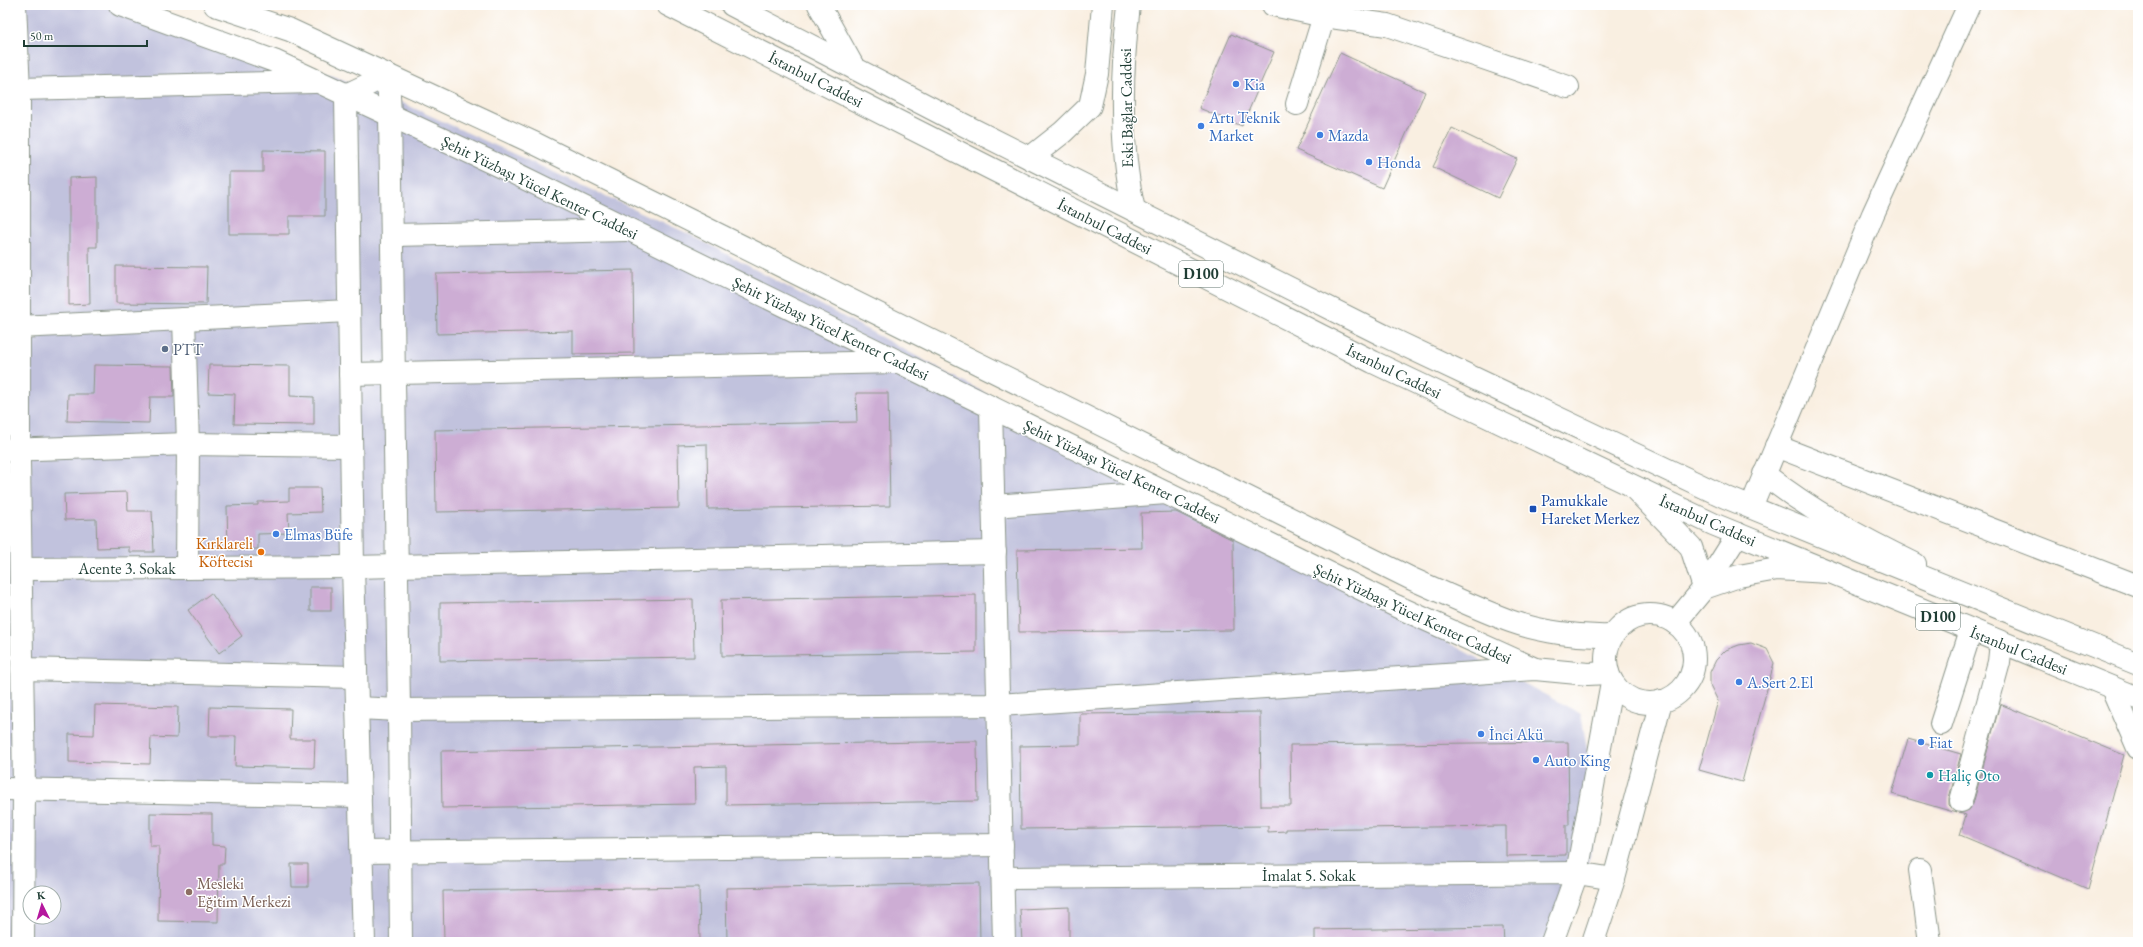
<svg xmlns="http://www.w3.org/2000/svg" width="2143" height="947" viewBox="0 0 2143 947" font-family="'EB Garamond',serif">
<rect width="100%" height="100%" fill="#fff"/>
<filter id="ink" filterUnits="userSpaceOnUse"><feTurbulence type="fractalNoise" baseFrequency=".025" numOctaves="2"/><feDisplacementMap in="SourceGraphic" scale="8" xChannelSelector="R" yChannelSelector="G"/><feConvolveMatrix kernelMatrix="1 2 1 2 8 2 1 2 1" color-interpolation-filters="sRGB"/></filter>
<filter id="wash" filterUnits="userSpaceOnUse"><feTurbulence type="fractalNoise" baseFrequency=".012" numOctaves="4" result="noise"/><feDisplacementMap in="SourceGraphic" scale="16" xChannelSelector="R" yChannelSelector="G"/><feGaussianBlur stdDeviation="0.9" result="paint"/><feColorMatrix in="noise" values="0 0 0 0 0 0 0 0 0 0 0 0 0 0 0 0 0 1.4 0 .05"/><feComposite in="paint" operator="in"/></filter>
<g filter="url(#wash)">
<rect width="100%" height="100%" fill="#f9efe1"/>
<!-- industrial -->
<path fill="#c1c2dd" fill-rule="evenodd" d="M5,5h135l243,89 310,142 888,478 8,46 4,88 -33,94h-1555zM30,893h24v24h-24z"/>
<g id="blocks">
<!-- building -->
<g fill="#cdadd4">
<path d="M1231,34l43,18 -32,74 -43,-18z"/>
<path d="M1340,53l85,39 -43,96 -86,-38z"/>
<path d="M1452,128l65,31 -19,39 -65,-31z"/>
<path d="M263,150l62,1v65h-36v18h-60v-62h34z"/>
<path d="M97,177v70h-8l1,57 -21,1v-127z"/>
<path d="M116,266l91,1 -1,37 -90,-1z"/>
<path d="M633,270l1,83 -61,1v-23l-136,3 -1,-60z"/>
<path d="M94,365l79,1 1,31h-24l-1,26 -82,-2 1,-27h25z"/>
<path d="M209,365l81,1v30l24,1v28l-80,-1 1,-30 -27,-1z"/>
<path d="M856,393h32l2,113 -182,3 -1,-65 -29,1 1,63 -243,4 -1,-82 422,-8z"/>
<path d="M289,488h31l1,24 -33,1 1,20 -31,1v15l-30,1 -1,-44 31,-1v-3l31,-1z"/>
<path d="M127,492l1,19h24l2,41h-25v-5l-32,1 -1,-29 -31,1 -1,-26z"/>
<path d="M1176,512l57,28 1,90 -215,2 -2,-82 125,-2 -1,-35z"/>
<rect x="310" y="587" width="21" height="24"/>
<path d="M211,593l31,43 -23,17 -31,-43z"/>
<path d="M976,595v57l-254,4 -1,-56z"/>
<path d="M693,599l1,58 -254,4v-58z"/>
<path d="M1751,643l16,6 7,14 -32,119 -43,-12 19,-69 -8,-16v-13l6,-12 10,-10 13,-5z"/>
<path d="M2000,704l124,51 -36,134 -128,-54 6,-20 -7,-2 10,-3 4,-6z"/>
<path d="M95,705l83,2 -1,31 -26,-1 -1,27 -81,-2v-28l25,1z"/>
<path d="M210,707l81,2 -1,30h25l-1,29 -79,-2 1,-30h-27z"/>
<path d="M1260,712l1,94h30l-1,-61 278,-3 1,83h-3v30l-60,1v-30h-2l-218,3v2l-18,1v-6l-247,3 -1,-83 60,-1v-31z"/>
<path d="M1908,739l53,15 -12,44v7l8,8 -65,-19z"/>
<path d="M977,741l1,60 -252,4v-39l-32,1 1,37 -253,4 -1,-57z"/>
<path d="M150,813l62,1v31l13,1 -1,18h-5l-1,58 -60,-1 1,-75h-9z"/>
<path d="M291,864h17v23h-16z"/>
<path d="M979,883l1,59h-253l-1,-54z"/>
<path d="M699,887l1,55h-256l-1,-51z"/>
<path d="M1069,907v35h-47l-2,-33z"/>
<path d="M1503,927l1,15h-189v-12z"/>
</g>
</g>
</g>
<g filter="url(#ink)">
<use href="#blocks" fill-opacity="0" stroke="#8c968a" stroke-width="1"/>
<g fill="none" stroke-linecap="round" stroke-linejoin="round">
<!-- minor casing -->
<g stroke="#8c968a" stroke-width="24">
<g id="minor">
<path d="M15,5l4,84v373l5,326 -1,154"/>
<path d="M120,5l154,56 236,110 886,435 139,63"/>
<path d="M215,5l75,25 246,114 876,435c32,14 65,30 98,42 30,11 69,16 102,15"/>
<path d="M819,5l35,63"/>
<path d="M1273,5l51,11 63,9 181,62"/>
<path d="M19,89l295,-7"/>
<path d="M1297,104l27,-88 2,-11"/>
<path d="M392,235l235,-5"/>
<path d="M184,319l4,125 -1,124"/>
<path d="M19,327l330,-16"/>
<path d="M350,374l547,-12"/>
<path d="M991,407l13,535"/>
<path d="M1776,446l362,140"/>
<path d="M5,450l183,-6 163,2"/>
<path d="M1764,474c47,37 97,64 151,90"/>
<path d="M994,506l172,-13"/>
<path d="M1751,507l122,-293 96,-209"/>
<path d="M21,569l332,-2 642,-15"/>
<path d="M22,669l334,8"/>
<path d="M2112,688l26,60"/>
<path d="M357,708l42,2 600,-5 536,-36 53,5 20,-1"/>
<path d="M1941,724l30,-94"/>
<path d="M5,789l355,7"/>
<path d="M1961,801l38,-139 2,-19"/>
<path d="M362,852l640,-7"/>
<path d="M1920,870l10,72"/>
<path d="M1003,878l574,-5 37,6"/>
<path d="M364,942l-11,-375 -7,-472 42,-20 2,40 9,595 2,232"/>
</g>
</g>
<!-- major casing -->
<g stroke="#8c968a" stroke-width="24">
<g id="major">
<path d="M1129,5c-8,67 -10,139 5,205"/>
<path d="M1030,158l33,-26 27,-26 7,-32 6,-69"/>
<path d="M1633,487l58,60 13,41"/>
<path d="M1704,588l35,-12 38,-7 51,3"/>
<circle cx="1650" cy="659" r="44"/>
<path d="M1675,623l29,-35 34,-54"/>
<path d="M1552,942l25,-69 35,-191"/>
<path d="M1593,942l21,-63 47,-178"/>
</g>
</g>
<!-- highway casing -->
<g stroke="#8c968a" stroke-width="24">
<g id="highway">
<path d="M668,5l705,357 340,162 425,174"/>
<path d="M732,5l226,117 425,213 342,162 413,167"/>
</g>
</g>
<!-- minor -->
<use href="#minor" stroke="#fff" stroke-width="22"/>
<!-- major -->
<use href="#major" stroke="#fff" stroke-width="22"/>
<!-- highway -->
<use href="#highway" stroke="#fff" stroke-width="22"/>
</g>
</g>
<!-- markers -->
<g fill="#3f7fe0" stroke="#fff" stroke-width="1.5">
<circle cx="1236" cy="84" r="4"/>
<circle cx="1201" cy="126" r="4"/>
<circle cx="1320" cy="135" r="4"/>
<circle cx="1369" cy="162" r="4"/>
<circle cx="276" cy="534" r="4"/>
<circle cx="1739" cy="682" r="4"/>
<circle cx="1481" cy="734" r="4"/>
<circle cx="1921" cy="742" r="4"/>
<circle cx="1536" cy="760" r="4"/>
</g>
<circle fill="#5c6f8a" stroke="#fff" stroke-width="1.5" cx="165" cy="349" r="4"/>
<rect fill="#1a4fb4" stroke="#fff" stroke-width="1.5" x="1529" y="505" width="8" height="8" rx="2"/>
<circle fill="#e8710a" stroke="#fff" stroke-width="1.5" cx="261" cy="552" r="4"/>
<circle fill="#0f9aa8" stroke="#fff" stroke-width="1.5" cx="1930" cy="775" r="4"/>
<circle fill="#8d6e63" stroke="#fff" stroke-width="1.5" cx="189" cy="892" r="4"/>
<g text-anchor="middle" stroke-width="3" stroke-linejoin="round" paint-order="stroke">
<!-- shield labels -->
<g fill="#fff" stroke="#627771" stroke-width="1">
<rect x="1179" y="261" width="44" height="26" rx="3"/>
<rect x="1916" y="604" width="44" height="26" rx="3"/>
</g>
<g font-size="15" font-weight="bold" fill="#1f3d34">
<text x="1201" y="279">D100</text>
<text x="1938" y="622">D100</text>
</g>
<!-- street labels -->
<g font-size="16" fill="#1f3d34" stroke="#fff">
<text transform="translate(816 79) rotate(27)" y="6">İstanbul Caddesi</text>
<text transform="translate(1126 108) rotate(-91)" y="6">Eski Bağlar Caddesi</text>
<text transform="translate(540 187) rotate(26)" y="6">Şehit Yüzbaşı Yücel Kenter Caddesi</text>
<text transform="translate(1105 226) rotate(27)" y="6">İstanbul Caddesi</text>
<text transform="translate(831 328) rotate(26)" y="6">Şehit Yüzbaşı Yücel Kenter Caddesi</text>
<text transform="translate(1394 371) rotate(26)" y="6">İstanbul Caddesi</text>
<text transform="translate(1122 471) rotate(26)" y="6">Şehit Yüzbaşı Yücel Kenter Caddesi</text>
<text transform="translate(1708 520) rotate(24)" y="6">İstanbul Caddesi</text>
<text x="127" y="574">Acente 3. Sokak</text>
<text transform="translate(1413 613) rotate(25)" y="6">Şehit Yüzbaşı Yücel Kenter Caddesi</text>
<text transform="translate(2019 650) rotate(22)" y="6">İstanbul Caddesi</text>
<text x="1309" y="881">İmalat 5. Sokak</text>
</g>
<!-- shop labels -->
<g font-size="16" fill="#366cbe" stroke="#fff" text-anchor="start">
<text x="1244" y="90">Kia</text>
<text x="1209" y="123">Artı Teknik<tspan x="1209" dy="18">Market</tspan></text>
<text x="1328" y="141">Mazda</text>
<text x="1377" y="168">Honda</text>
<text x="284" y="540">Elmas Büfe</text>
<text x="1747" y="688">A.Sert 2.El</text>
<text x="1489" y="740">İnci Akü</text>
<text x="1929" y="748">Fiat</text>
<text x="1544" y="766">Auto King</text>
</g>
<!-- service labels -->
<g font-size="16" fill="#4e5e75" stroke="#fff" text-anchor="start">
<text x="173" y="355">PTT</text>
</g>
<!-- transit labels -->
<g font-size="16" fill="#164399" stroke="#fff" text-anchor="start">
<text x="1541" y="506">Pamukkale<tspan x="1541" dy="18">Hareket Merkez</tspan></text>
</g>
<!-- food labels -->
<g font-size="16" fill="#c56008" stroke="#fff" text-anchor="end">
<text x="253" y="549">Kırklareli<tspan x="253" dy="18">Köftecisi</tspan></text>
</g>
<!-- culture labels -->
<g font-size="16" fill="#0d838f" stroke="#fff" text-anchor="start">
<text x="1938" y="781">Haliç Oto</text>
</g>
<!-- education labels -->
<g font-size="16" fill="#785e54" stroke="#fff" text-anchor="start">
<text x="197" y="889">Mesleki<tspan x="197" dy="18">Eğitim Merkezi</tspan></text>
</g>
</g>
<!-- margin -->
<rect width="2143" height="947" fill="none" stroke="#fff" stroke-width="20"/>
<!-- north arrow -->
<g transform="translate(42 905) rotate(355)"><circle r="19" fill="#ffffff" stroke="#a5b1ae"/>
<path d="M0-3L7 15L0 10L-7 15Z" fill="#b5179e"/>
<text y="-6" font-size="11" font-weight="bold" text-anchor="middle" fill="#1f3d34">K</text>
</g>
<!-- scale -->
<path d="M24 40v6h123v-6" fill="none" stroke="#1f3d34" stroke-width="2"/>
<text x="30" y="40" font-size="12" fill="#1f3d34" stroke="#ffffff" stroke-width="3" paint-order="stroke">50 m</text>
</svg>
